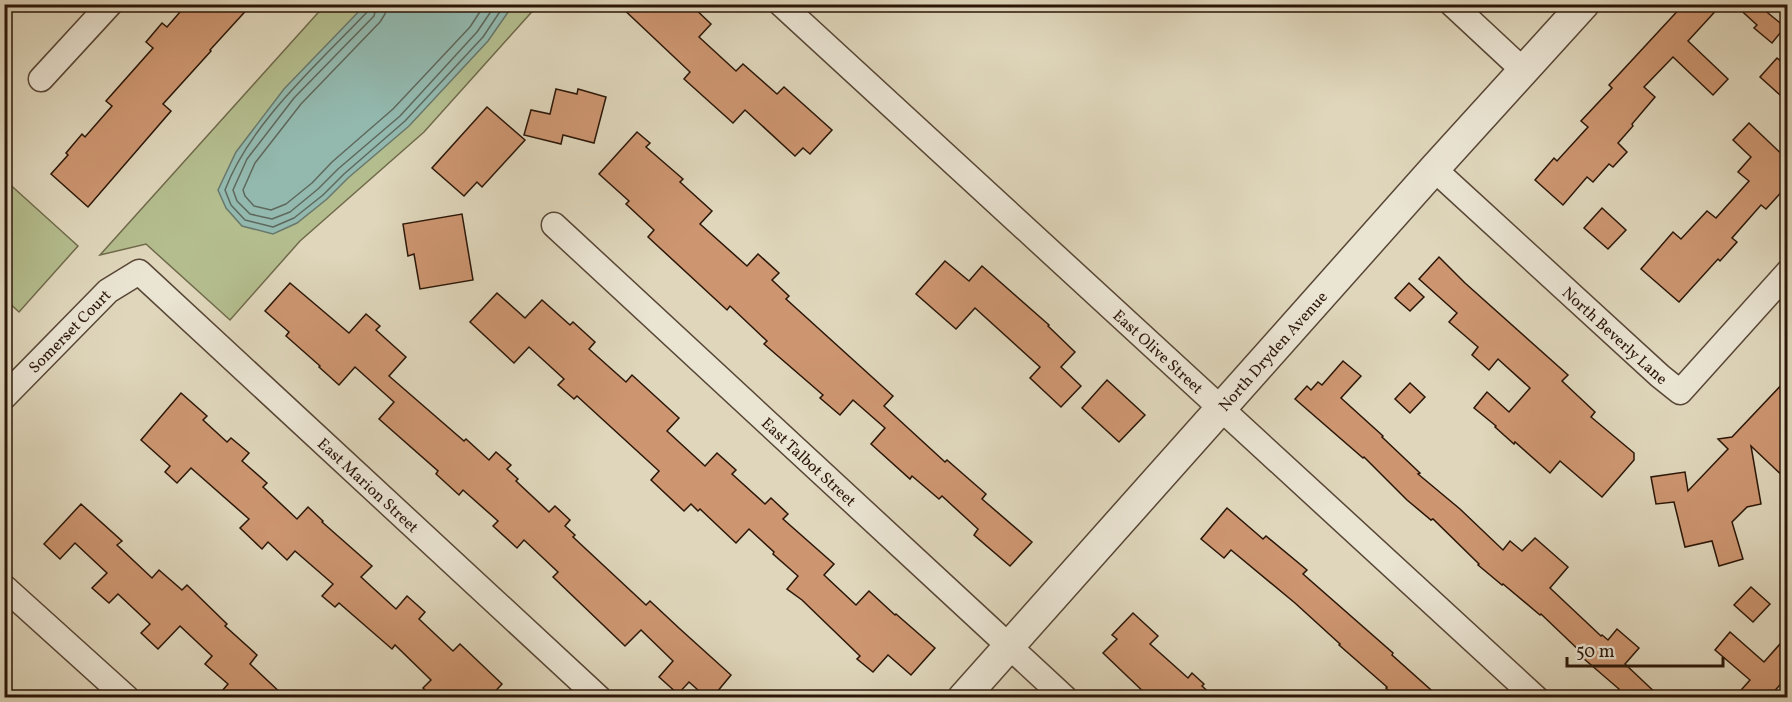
<svg xmlns="http://www.w3.org/2000/svg" width="1792" height="702" viewBox="0 0 1792 702" font-family="Vollkorn,serif">
<rect width="100%" height="100%" fill="#dfd6bb"/>
<filter id="stains"><feTurbulence type="fractalNoise" baseFrequency=".00333" numOctaves="4"/><feColorMatrix values="0 0 0 0 .2 0 0 0 0 .09 0 0 0 0 .02 0 0 0 .5 -.17"/></filter>
<radialGradient id="worn" r=".72"><stop offset=".6" stop-color="#630" stop-opacity="0"/><stop offset="1" stop-color="#630" stop-opacity=".3"/></radialGradient>
<!-- green -->
<g fill="#b4bd8e" stroke="#706a4b" stroke-width="1.5">
<path d="M325,5h213l-114,127 -124,109 -70,79 -84,-76 -46,11z"/>
<path d="M5,180l73,66 -59,66 -14,-13z"/>
</g>
<!-- water -->
<path fill="#93b9af" stroke="#69786c" stroke-width="1.5" d="M366,4l147,1 -25,36 -79,85 -61,52 -21,21 -30,24 -24,11 -31,-8 -16,-18 -8,-18 18,-38 48,-63z"/>
<g fill="none" stroke-linecap="round" stroke-linejoin="round">
<!-- shore -->
<g stroke="#5f685c" stroke-width="1.5">
<path d="M370,4l-2,7c-49,52 -118,112 -143,179l6,15 14,15 28,7 21,-9 29,-23 21,-21 61,-53 78,-84 22,-33"/>
<path d="M377,4l-3,12 -80,82 -47,61 -14,31 4,11 13,13 22,5 18,-7 28,-23 20,-20 62,-53 77,-84 19,-28"/>
<path d="M386,4l-1,10 -5,8 -79,82 -46,59 -12,27 2,6 9,10 17,4 15,-6 26,-21 20,-21 61,-53 77,-82 15,-23"/>
</g>
</g>
<!-- building -->
<g fill="#cd9671" stroke="#2b1608" stroke-width="1.5">
<path d="M187,4h65l-42,46 1,1 -48,53 8,7 -83,96 -37,-33 17,-19 -2,-2 16,-19 3,3 27,-31 -6,-5 47,-53 -7,-6 16,-19 5,4z"/>
<path d="M618,4h72l21,20 -12,13 37,34 7,-7 34,30 7,-7 48,43 -22,24 -7,-6 -8,8 -50,-46 -12,13 -49,-44 6,-7z"/>
<path d="M1684,4h38l-34,37 40,38 -15,16 -40,-38 -29,30 11,10 -23,27 1,2 -15,17 9,9 -14,15 -4,-3 -16,18 -6,-5 -24,28 -28,-25 19,-22 3,3 31,-34 -7,-6 31,-33 -3,-3z"/>
<path d="M1734,4h23l28,23 -13,16 -18,-15 3,-3z"/>
<path d="M1777,58l11,9v20l-8,8 -20,-18z"/>
<path d="M556,89l21,5 1,-5 28,8 -12,46 -31,-8 -2,9 -37,-9 7,-25 19,4z"/>
<path d="M487,107l38,33 -43,47 -5,-5 -13,14 -32,-28z"/>
<path d="M1749,123l39,37v25l-22,24 -5,-4 -29,33 5,4 -17,19 -2,-2 -39,43 -38,-33 32,-37 8,7 26,-28 9,7 33,-37 -11,-9 13,-15 -18,-17z"/>
<path d="M637,132l13,11 -4,4 37,32 -3,3 32,29 -12,13 47,42 11,-12 21,19 -7,7 17,16 -3,3 107,97 -9,10 61,56 2,-2 39,34 -4,5 50,43 -22,24 -36,-31 4,-6 -36,-33 -3,3 -27,-23 -2,3 -39,-35 14,-16 -32,-28 -13,15 -20,-17 3,-3 -59,-51 3,-3 -37,-35 -3,4 -79,-73 6,-7 -28,-26 3,-3 -30,-27z"/>
<path d="M1602,208l24,22 -18,19 -24,-21z"/>
<path d="M462,214l11,66 -53,9 -6,-35 -6,2 -5,-32z"/>
<path d="M1439,257l26,26 103,92 -6,6 33,31 -4,5 43,36v7l-32,37 -42,-36 -10,12 -35,-31 -1,2 -19,-17 1,-1 -22,-18 13,-16 22,20 21,-24 -32,-29 -9,11 -17,-15 6,-8 -29,-25 8,-9 -38,-34z"/>
<path d="M945,261l24,20 13,-15 67,59 -1,1 27,26 -14,15 20,19 -20,21 -31,-29 10,-11 -65,-59 -19,21 -40,-35z"/>
<path d="M290,283l59,50 17,-19 14,12 -4,4 30,27 -17,19 75,65 2,-2 23,21 7,-8 15,13 -4,4 11,10 -2,2 33,31 6,-6 15,14 -5,6 10,9 -2,2 73,68 4,-4 30,28 51,46 -19,23h-5l-18,-16 -11,12 -19,-17 14,-16 -32,-31 -16,16 -72,-69 5,-5 -34,-32 -7,8 -24,-22 5,-5 -35,-31 -4,5 -23,-21 2,-3 -59,-52 15,-17 -39,-35 -16,18 -20,-18 1,-1 -34,-30 3,-4 -24,-21z"/>
<path d="M1409,283l15,14 -14,14 -15,-13z"/>
<path d="M497,293l28,25 17,-18 28,25 3,-3 22,20 -6,7 37,33 6,-7 47,43 -12,13 38,35 12,-13 19,17 -4,4 33,30 6,-6 17,16 -5,5 51,45 -10,11 32,30 13,-14 26,24 1,-1 39,34 -24,27 -23,-20 -15,17 -16,-13 3,-3 -58,-56 -15,-11 11,-13 -25,-22 1,-2 -25,-23 -13,14 -36,-34 -2,2 -7,-7 -7,7 -33,-31 8,-9 -82,-75 -3,3 -16,-14 6,-6 -35,-32 -15,16 -44,-41z"/>
<path d="M1343,361l18,15 -20,22 42,38 -1,1 38,36 -2,1 42,35 43,41 7,-9 12,10 13,-13 33,29 -18,21 51,48 1,-1 6,5 9,-11 22,19 -14,16 36,34h-49l7,-9 -36,-31 2,-2 -44,-42 -1,1 -37,-31 -1,1 -24,-20 1,-1 -46,-45 -2,1 -24,-20 -43,-43 -1,1 -68,-59 12,-13 4,4 7,-8 4,3z"/>
<path d="M1788,378v103l-37,-35 10,58 -14,3 -15,15 11,37 -24,7 -7,-25 -27,6 -11,-45 -18,2 -5,-27 34,-5 3,19 40,-42 -10,-10 14,-2z"/>
<path d="M1107,380l38,35 -26,27 -37,-34z"/>
<path d="M1410,383l15,14 -15,16 -15,-14z"/>
<path d="M181,393l26,23 -4,4 24,22 4,-4 18,15 -7,8 25,22 -4,4 34,32 11,-12 15,14 -1,1 50,44 -11,11 35,32 11,-13 18,16 -6,7 34,32 7,-7 42,40 -13,14h-56l-10,-10 8,-8 -36,-35 -3,4 -53,-46 -4,4 -13,-11 11,-12 -38,-33 -8,9 -19,-18 -6,7 -22,-21 9,-9 -58,-51 -14,15 -12,-11 5,-6 -29,-26z"/>
<path d="M81,504l41,37 -5,4 35,33 7,-8 23,20 5,-5 40,39 -2,2 32,29 -7,9 36,34h-70l12,-14 -23,-20 7,-8 -32,-30 -22,23 -17,-16 9,-9 -32,-30 -9,9 -17,-15 15,-15 -32,-30 -15,16 -16,-15z"/>
<path d="M1227,508l36,31 3,-3 41,34 -4,4 90,79 -1,2 48,43h-44l-10,-10 1,-1 -48,-42 1,-1 -45,-41 -64,-53 -7,8 -23,-19z"/>
<path d="M1751,587l19,17 -17,18 -19,-17z"/>
<path d="M1133,613l25,23 -8,8 38,34 4,-5 12,11 -2,2 13,12h-65l-47,-45 14,-14 -5,-4z"/>
<path d="M1730,632l34,30 24,-27v41l-20,22h-34l16,-18 -35,-30z"/>
</g>
<g fill="none" stroke-linecap="round" stroke-linejoin="round">
<!-- minor casing -->
<g stroke="#584635" stroke-width="27">
<g id="minor">
<path id="s1" d="M781,4l755,694"/>
<path d="M1452,4l72,67"/>
<path d="M41,79l69,-75"/>
<path id="s2" d="M1434,169l226,207 20,16 108,-120"/>
<path id="s3" d="M554,225l511,473"/>
<path id="s4" d="M4,397l104,-106 31,-19 460,426"/>
<path d="M4,587l123,111"/>
</g>
</g>
<!-- tertiary casing -->
<g stroke="#584635" stroke-width="33">
<g id="tertiary">
<path id="s5" d="M963,698l471,-529 150,-165"/>
</g>
</g>
<!-- minor -->
<use href="#minor" stroke="#eae4d3" stroke-width="24"/>
<!-- tertiary -->
<use href="#tertiary" stroke="#eae4d3" stroke-width="30"/>
</g>
<g text-anchor="middle" stroke-width="5" stroke-linejoin="round" paint-order="stroke">
<!-- street labels -->
<g font-size="16" fill="#2b1608" stroke="#eae4d3">
<text dy="6" stroke="none"><textPath href="#s4" startOffset="93">Somerset Court</textPath></text>
<text dy="6" stroke="none"><textPath href="#s2" startOffset="246">North Beverly Lane</textPath></text>
<text dy="6" stroke="none"><textPath href="#s1" startOffset="513">East Olive Street</textPath></text>
<text dy="6" stroke="none"><textPath href="#s5" startOffset="465">North Dryden Avenue</textPath></text>
<text dy="6" stroke="none"><textPath href="#s3" startOffset="348">East Talbot Street</textPath></text>
<text dy="6" stroke="none"><textPath href="#s4" startOffset="498">East Marion Street</textPath></text>
</g>
</g>
<!-- margin -->
<rect width="1792" height="702" fill="none" stroke="#dfd6bb" stroke-width="24"/>
<rect x="6" y="6" width="1780" height="690" fill="none" stroke="#2b1608" stroke-width="3"/>
<rect x="12" y="12" width="1768" height="678" fill="none" stroke="#2b1608" stroke-width="1.5"/>
<!-- scale -->
<path d="M1567 657v9h156v-9" fill="none" stroke="#2b1608" stroke-width="3"/>
<text x="1576" y="657" font-size="18" fill="#2b1608" stroke="#eae4d3" stroke-width="4.5" paint-order="stroke">50 m</text>
<rect width="100%" height="100%" filter="url(#stains)"/>
<rect width="100%" height="100%" fill="url(#worn)"/>
</svg>
